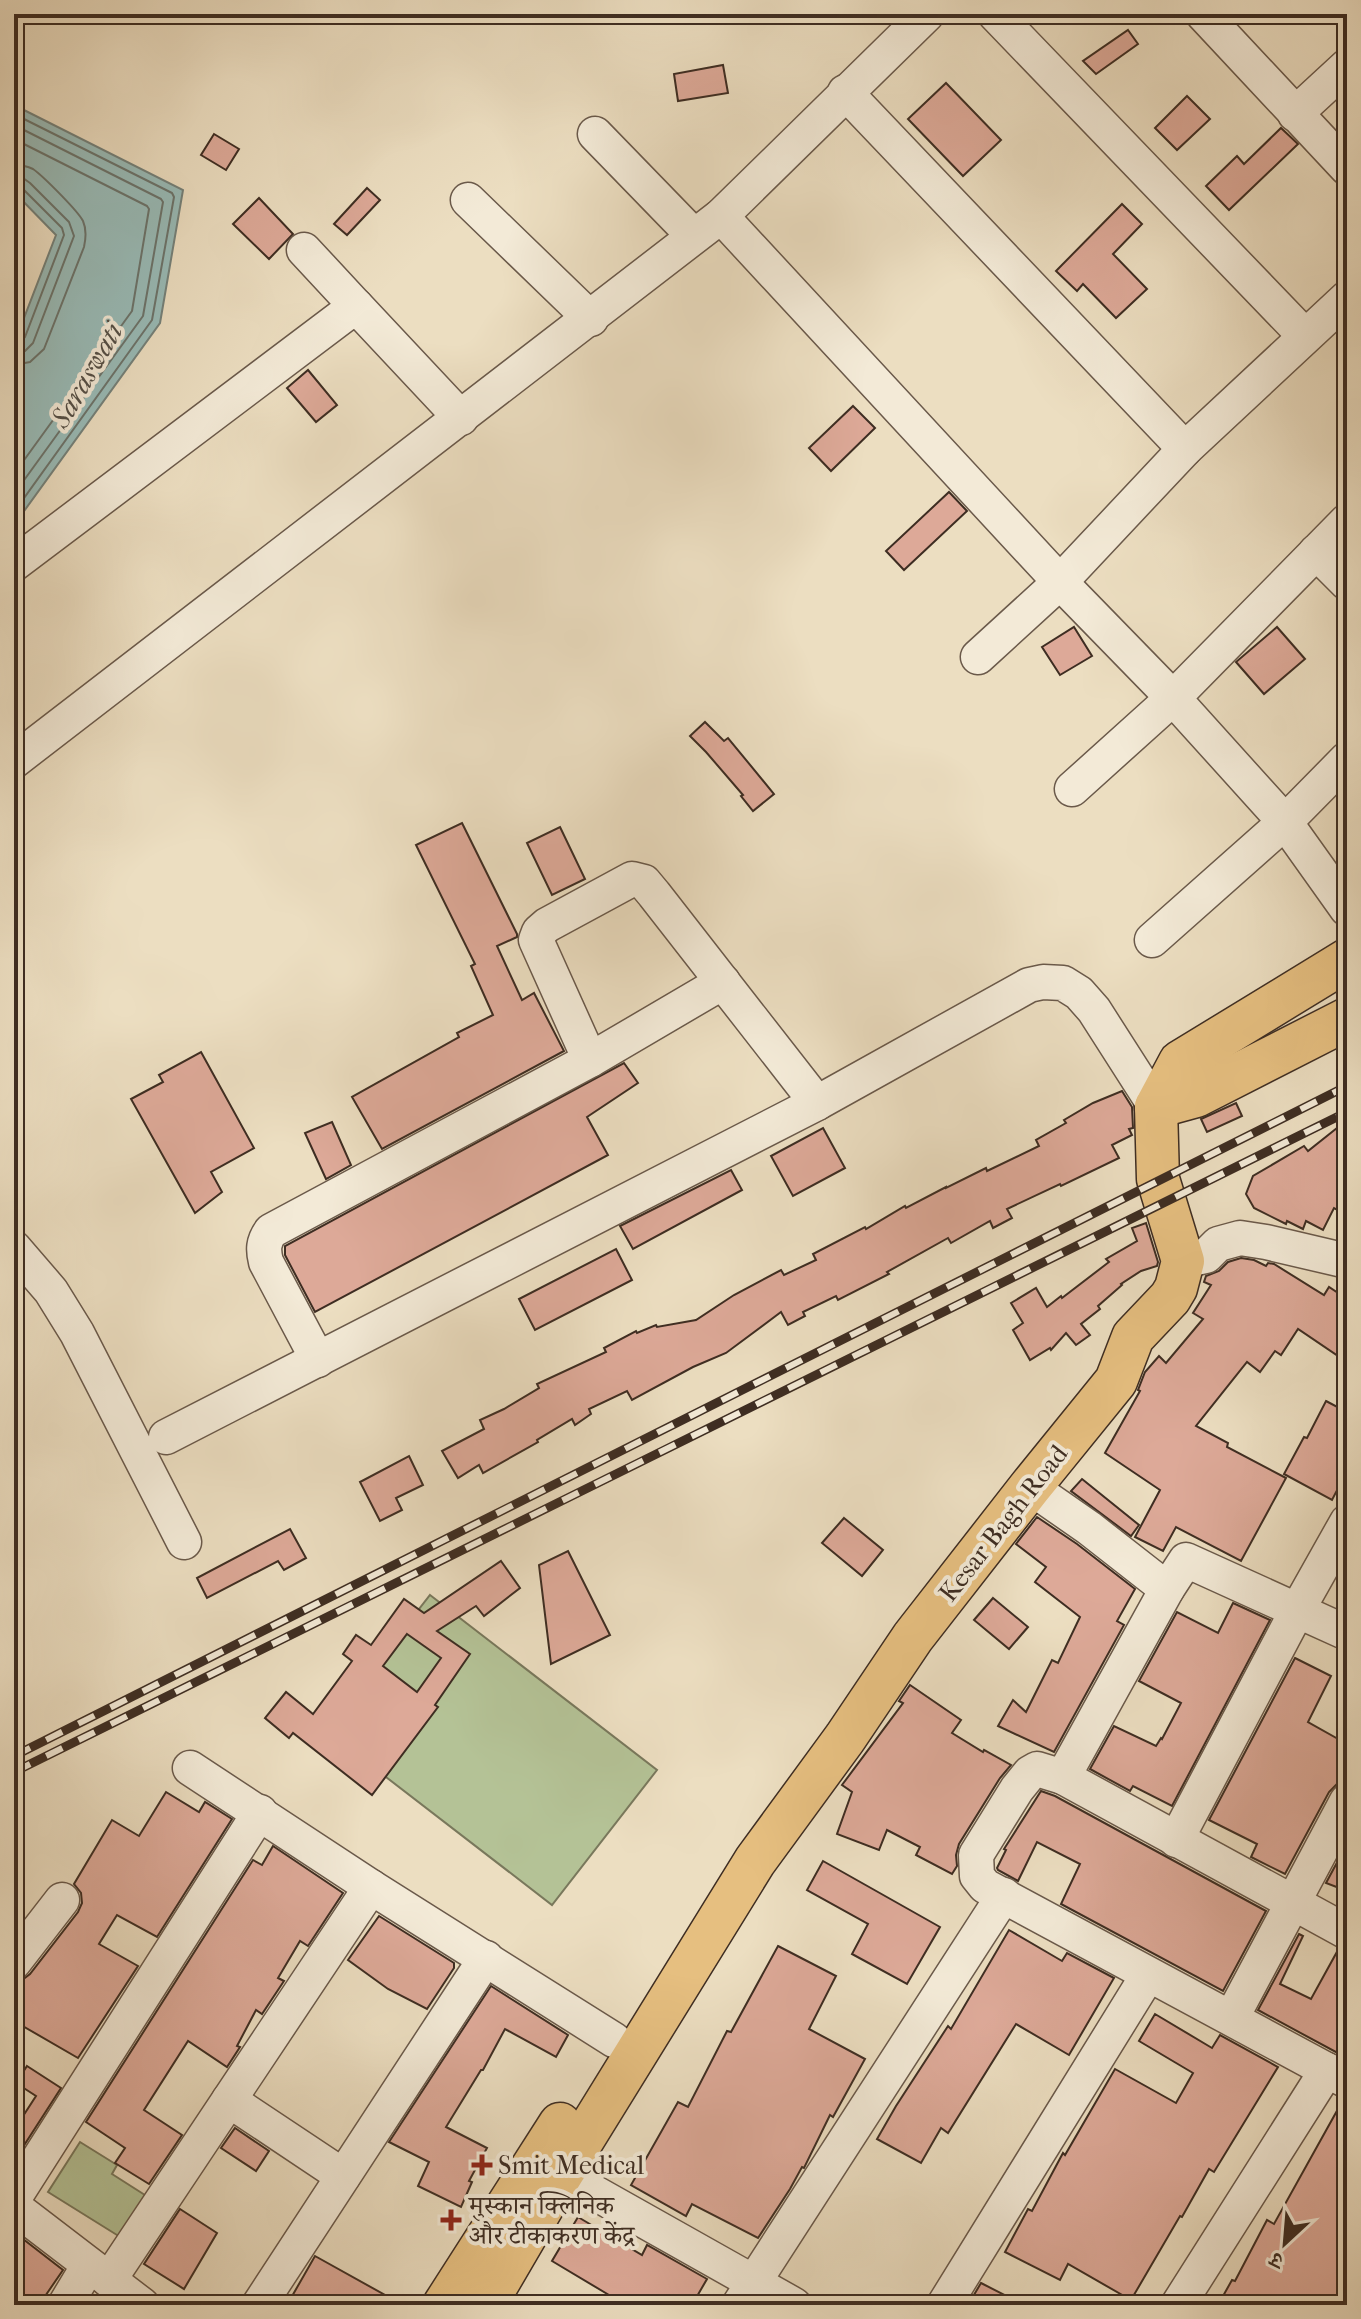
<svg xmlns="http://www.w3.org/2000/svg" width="1361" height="2319" viewBox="0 0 1361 2319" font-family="'IM FELL French Canon','Noto Serif Devanagari',serif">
<rect width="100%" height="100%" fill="#ecdec1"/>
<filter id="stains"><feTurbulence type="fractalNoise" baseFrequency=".0025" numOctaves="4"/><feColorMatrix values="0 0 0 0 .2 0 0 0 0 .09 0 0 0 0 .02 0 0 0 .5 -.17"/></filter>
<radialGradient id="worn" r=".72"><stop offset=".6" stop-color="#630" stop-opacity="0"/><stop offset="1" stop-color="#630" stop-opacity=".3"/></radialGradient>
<!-- green -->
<g fill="#b4c296" stroke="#79785c" stroke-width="2">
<path d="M430,1595l227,175 -105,135 -227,-175z"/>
<path d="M80,2142l37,23 -5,9 47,30 -26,41 -85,-53z"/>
</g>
<!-- water -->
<path fill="#99bbb7" stroke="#75827b" stroke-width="2" d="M14,105l169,85 -23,133 -146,202v-181l42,-109 -42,-43z"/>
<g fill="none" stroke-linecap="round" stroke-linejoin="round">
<!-- shore -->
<g stroke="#6c746c" stroke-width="2">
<path d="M14,114l158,79 2,4 -22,123 -138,192"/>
<path d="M14,125l147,74 2,3 -20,114 -129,178"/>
<path d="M14,139l133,67 2,3 -17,102 -118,163"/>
<path d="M14,165c7,0 13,1 19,4 10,7 45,42 50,52 4,9 3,17 1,26l-40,102 -14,13 -16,3"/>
<path d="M14,177l9,1 7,5 39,39 5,14 -41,107 -8,8 -11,2"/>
<path d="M14,187l9,2 39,39 2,7 -39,102 -5,5 -6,1"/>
</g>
</g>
<!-- building -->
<g fill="#dda998" stroke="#3e2d22" stroke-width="2" fill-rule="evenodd">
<path d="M1128,30l10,14 -42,30 -13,-13z"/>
<path d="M723,65l5,28 -50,8 -4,-27z"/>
<path d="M946,83l55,57 -38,36 -55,-57z"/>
<path d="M1187,96l23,23 -33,31 -22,-22z"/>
<path d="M1281,128l17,16 -69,66 -23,-24 31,-30 7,8z"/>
<path d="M214,134l25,15 -13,21 -25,-15z"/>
<path d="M367,188l13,12 -33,35 -13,-11z"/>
<path d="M259,198l34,36 -24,25 -36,-35z"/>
<path d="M1122,204l20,20 -29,30 34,35 -31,29 -33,-34 -6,7 -21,-20z"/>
<path d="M308,370l29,35 -21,17 -29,-34z"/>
<path d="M853,406l22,22 -44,43 -22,-23z"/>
<path d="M949,492l18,19 -63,59 -18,-19z"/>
<path d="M1074,627l18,29 -32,19 -18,-28z"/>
<path d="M1277,627l28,32 -41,35 -28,-32z"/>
<path d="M705,722l19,19 4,-3 46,56 -21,17 -12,-15 2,-1 -37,-43 -16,-16z"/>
<path d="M462,823l55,111v3l-20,9 25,54 12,-7 30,58 -182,98 -30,-52 107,-60 -2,-4 36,-18 -22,-49 4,-2 -59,-119z"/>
<path d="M560,827l25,52 -33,16 -25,-52z"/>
<path d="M201,1052l53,96 -43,24 11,20 -27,21 -64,-114 32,-17 -4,-7z"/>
<path d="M624,1063l14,20 -51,34 21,38 -293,157 -30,-57v-9z"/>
<path d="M1122,1091l10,16 1,21 -4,1 3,6 -20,10 7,13 -58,28 -1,-2 -53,25 5,9 -19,10 -3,-7 -39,22 -3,-5 -61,34 2,2 -51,26 -2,-4 -33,16 2,4 -17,9 -7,-13 -55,41 -33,14 -61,33 -5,-9 -38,18 2,5 -16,11 -3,-6 -35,21 1,2 -55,31 -4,-8 -21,13 -16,-27 42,-22 -4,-9 24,-11 35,-21 -2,-4 69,-32 -2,-4 32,-17 1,2 19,-8 1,2 39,-7 38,-25 47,-25 3,5 32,-15 -3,-6 52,-27 1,2 39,-23 1,2 40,-21v1l40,-20 1,3 52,-25 -3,-6 30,-17 -2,-3 29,-17z"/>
<path d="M1236,1103l6,13 -35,16 -6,-13z"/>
<path d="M1347,1120v95l-13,-7 -11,22 -17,-9 -3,8 -16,-8 -1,3 -32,-16 -8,-14 7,-18 51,-30 4,5z"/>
<path d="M332,1122l19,43 -25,14 -21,-46z"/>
<path d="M823,1128l22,40 -52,28 -22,-40z"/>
<path d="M731,1170l11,20 -109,59 -13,-23z"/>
<path d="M1146,1223l12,39 -1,4 -16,5 -20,13 1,1 -24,21 2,3 -19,15 9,11 -14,10 -10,-12 -15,17 -1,-2 -20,12 -17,-30 10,-7 -12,-20 25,-15 11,19 14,-11 1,2 47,-36 -3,-3 31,-18 -5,-13z"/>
<path d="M616,1249l16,31 -97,50 -16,-31z"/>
<path d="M1241,1258l13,2 12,6 2,-3 6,1 50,31 5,-8 18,12v63l-49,-33 -17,26 -6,-4 -15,21 -13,-10 -51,64 32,17 -1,4 59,31 -45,83 -65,-34 -13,24 -28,-14 25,-47 -55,-37 35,-62 -2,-1 7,-18 14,-16 7,7 37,-44 -10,-6 18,-28 -7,-3 2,-6 13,-5 9,-9z"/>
<path d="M1326,1401l21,11v59l-15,29 -48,-26 20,-37 3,1z"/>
<path d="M409,1456l14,29 -27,13 6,12 -22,11 -20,-39z"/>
<path d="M1082,1479l57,46 -8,11 -60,-45z"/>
<path d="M1037,1517l40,27 58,45 -18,32 7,4 -70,127 -56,-26 15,-26 13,12 26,-52 6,3 22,-46 -45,-35 11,-15 -30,-23z"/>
<path d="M844,1518l39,32 -21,26 -40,-33z"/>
<path d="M290,1529l16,29 -22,12 -6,-9 -71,37 -10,-20z"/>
<path d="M568,1551l42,84 -59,29 -12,-99z"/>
<path d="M501,1561l19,27 -36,28 -8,-10 -39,25 33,23 -35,51 3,2 -66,88 -79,-62 -4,5 -24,-20 21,-26 27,22 39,-53 -9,-7 13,-19 15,10 33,-46 20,14zM407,1634l34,24 -24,34 -34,-26z"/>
<path d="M993,1598l35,29 -19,22 -35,-29z"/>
<path d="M1233,1603l37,17 -98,186 -39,-20 -3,5 -40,-22 24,-43 42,20 5,-8 1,1 19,-36 -42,-22 38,-69 41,21z"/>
<path d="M1295,1658l36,18 -23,46 39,22v37l-10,3 -8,8 -44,82 -34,-17 6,-13 -48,-24z"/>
<path d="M910,1685l51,35 -9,13 31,19 1,-2 27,15 -11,13 -41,66 -3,11 1,11 -5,8 -36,-19 4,-8 -33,-17 -8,20 -42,-16 15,-42 -10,-7 61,-82 -4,-2z"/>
<path d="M1041,1791l14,5 211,115 -43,80 -162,-87 19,-40 -43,-22 -19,39 -20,-11 -1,-2 9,-18 -2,-1z"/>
<path d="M166,1792l33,20 6,-10 27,17 -75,118 -40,-22 -18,29 39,22 -60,92 -64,-37v-39l8,-2 8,-6 48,-62 4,-9 -1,-10 -7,-9 38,-64 27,16z"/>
<path d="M1347,1844v47l-21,-8z"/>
<path d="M273,1846l70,47 -35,53 -8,-5 -22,37 6,3 -22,33 -6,-4 -19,36 3,1 -13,20 -39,-26 -44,69 38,25 -33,49 -34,-21 10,-15 -39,-26 167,-262 9,5z"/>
<path d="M823,1861l117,66 -33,57 -55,-30 16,-30 -61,-34z"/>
<path d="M379,1916l75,47v5l-27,41 -39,-20 -40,-29z"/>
<path d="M1009,1930l53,31 5,-8 47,25 -45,77 -53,-31 -68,109 -7,-5 -20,35 -44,-24 19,-33 52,-80 3,3z"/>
<path d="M1299,1934l4,2 -23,48 31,15 27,-49 9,2v106l-89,-48z"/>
<path d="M778,1946l58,30 -27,53 56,30 -32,58 -3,-2 -26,53 -2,-1 -12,22 -32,49 -66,-34 -6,12 -55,-31 47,-83 10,5 39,-76 4,1z"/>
<path d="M491,1986l77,49 -12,22 -51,-28 -22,41h-2l-35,57 41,21 -18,33 3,1 -11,25 -43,-21 11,-24 -40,-20z"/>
<path d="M1155,2014l57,34 8,-13 58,32 -64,105 -5,-3 -27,48 -2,-1 -49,84 -63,-36 -8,16 -55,-28 23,-43 4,2 31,-58 2,2 50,-86 61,34 17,-30 -54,-32z"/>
<path d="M27,2066l34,22 -40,62 -7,-5v-15l22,-34 -20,-13z"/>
<path d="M1343,2100l4,1v204h-129l14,-25 3,1 32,-61 7,4z"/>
<path d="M235,2128l34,23 -13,20 -35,-23z"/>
<path d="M180,2209l37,24 -33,56 -40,-25z"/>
<path d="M578,2217l64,38 5,-10 60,34 -15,26h-82l4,-7 -62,-37z"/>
<path d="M14,2232l49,38 -24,35h-25z"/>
<path d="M315,2256l88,49h-116z"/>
<path d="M981,2283l43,22h-56z"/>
</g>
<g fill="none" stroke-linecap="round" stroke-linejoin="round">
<!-- minor casing -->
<g stroke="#6a594a" stroke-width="37">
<g id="minor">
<path d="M995,14l310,322"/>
<path d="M1203,14l144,154"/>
<path d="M845,92l340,357"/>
<path d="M1295,114l52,-48"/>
<path d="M595,134l99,102"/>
<path d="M468,200l123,119"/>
<path d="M721,216l339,366 113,116 112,124 62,87"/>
<path d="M304,250l52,56"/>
<path d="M1316,552l31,31"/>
<path d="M14,564l342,-258 105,112"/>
<path d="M978,657l82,-75 125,-133 162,-151"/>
<path d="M14,761l707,-545 206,-202"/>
<path d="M1072,789l101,-91 174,-177"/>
<path d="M1152,940l133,-118 62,-63"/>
<path d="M590,1060l-54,-120 3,-8 8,-7 85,-46 12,3 10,12 163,209"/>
<path d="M14,1248l37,43 26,42 107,209"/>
<path d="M1183,1261l23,-5 12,-12 22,-6 26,4 81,19"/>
<path d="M318,1360l-52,-98c-3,-12 -3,-20 5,-31l319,-171 133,-78"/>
<path d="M166,1437l651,-334 212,-118 14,-3 20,1 16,10 15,17 62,97"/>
<path d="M1030,1487l59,41 78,61"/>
<path d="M190,1768l181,119 243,153"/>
<path d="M1063,1777l104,-188 19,-29 161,73"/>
<path d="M1176,1840l122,-231 49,-87"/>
<path d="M1347,1932l-284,-155 -26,-8 -7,4 -13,16 -41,66 1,21 8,10 362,195"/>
<path d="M14,1962l48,-62"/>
<path d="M1232,2017l115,-216"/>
<path d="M229,2100l114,76"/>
<path d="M540,2162l254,143"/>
<path d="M14,2198l246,-386"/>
<path d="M14,2207l128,98"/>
<path d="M109,2280l262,-393"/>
<path d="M65,2305l24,-40"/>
<path d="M259,2305l227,-347"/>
<path d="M739,2305l265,-410"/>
<path d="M944,2305l204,-330"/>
<path d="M1178,2305l149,-235"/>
</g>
</g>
<!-- major casing -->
<g stroke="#3e2d22" stroke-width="45">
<g id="major">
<path d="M1156,1107l40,-11 151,-77"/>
<path d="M444,2305l116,-181"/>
<path d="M485,2305l76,-130 194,-314 90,-123 68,-101 117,-150 86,-106 17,-44 37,-39 6,-10 7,-27 -25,-82 -2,-72 24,-45 167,-102"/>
</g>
</g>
<!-- minor -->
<use href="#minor" stroke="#f3ead7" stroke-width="34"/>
<!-- major -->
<use href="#major" stroke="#e6bf80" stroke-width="42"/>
<!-- rail casing -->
<g stroke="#3e2d22" stroke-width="9">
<g id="rail">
<path d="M14,1756l1333,-670"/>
<path d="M14,1772l1333,-660"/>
</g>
</g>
<!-- rail -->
<use href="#rail" stroke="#f3ead7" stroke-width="6" stroke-dasharray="18" stroke-linecap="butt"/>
</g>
<!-- markers -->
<g fill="#8f2418" stroke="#f3ead7" stroke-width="3">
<path d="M478 2153h8v8h8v8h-8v8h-8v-8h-8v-8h8z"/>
<path d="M447 2208h8v8h8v8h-8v8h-8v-8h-8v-8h8z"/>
</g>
<g text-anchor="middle" stroke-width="8" stroke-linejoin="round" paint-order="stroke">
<!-- street labels -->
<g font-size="26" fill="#3e2d22" stroke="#f3ead7">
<text transform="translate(1003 1523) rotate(-52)" y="9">Kesar Bagh Road</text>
</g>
<!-- poi labels -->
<g font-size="26" fill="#3e2d22" stroke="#f3ead7" text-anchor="start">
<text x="498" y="2174">Smit Medical</text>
<text x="469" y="2214">मुस्कान क्लिनिक<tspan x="469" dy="30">और टीकाकरण केंद्र</tspan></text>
</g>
<!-- water labels -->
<g font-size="28" font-style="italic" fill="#555047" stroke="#f3ead7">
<text transform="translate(86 375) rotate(-60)" y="10">Saraswati</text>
</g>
</g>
<!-- margin -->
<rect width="1361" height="2319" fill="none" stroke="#ecdec1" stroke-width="48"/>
<rect x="16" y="16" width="1329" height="2287" fill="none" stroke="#3e2d22" stroke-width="4"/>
<rect x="24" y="24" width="1313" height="2271" fill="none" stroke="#3e2d22" stroke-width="2"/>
<!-- north arrow -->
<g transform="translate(1285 2243) rotate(206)" stroke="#f3ead7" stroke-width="6" paint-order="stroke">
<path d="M0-6L14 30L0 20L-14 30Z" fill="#3e2d22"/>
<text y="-12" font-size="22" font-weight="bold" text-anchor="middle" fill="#3e2d22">उ</text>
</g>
<rect width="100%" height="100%" filter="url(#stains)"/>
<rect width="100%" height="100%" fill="url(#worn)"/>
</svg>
